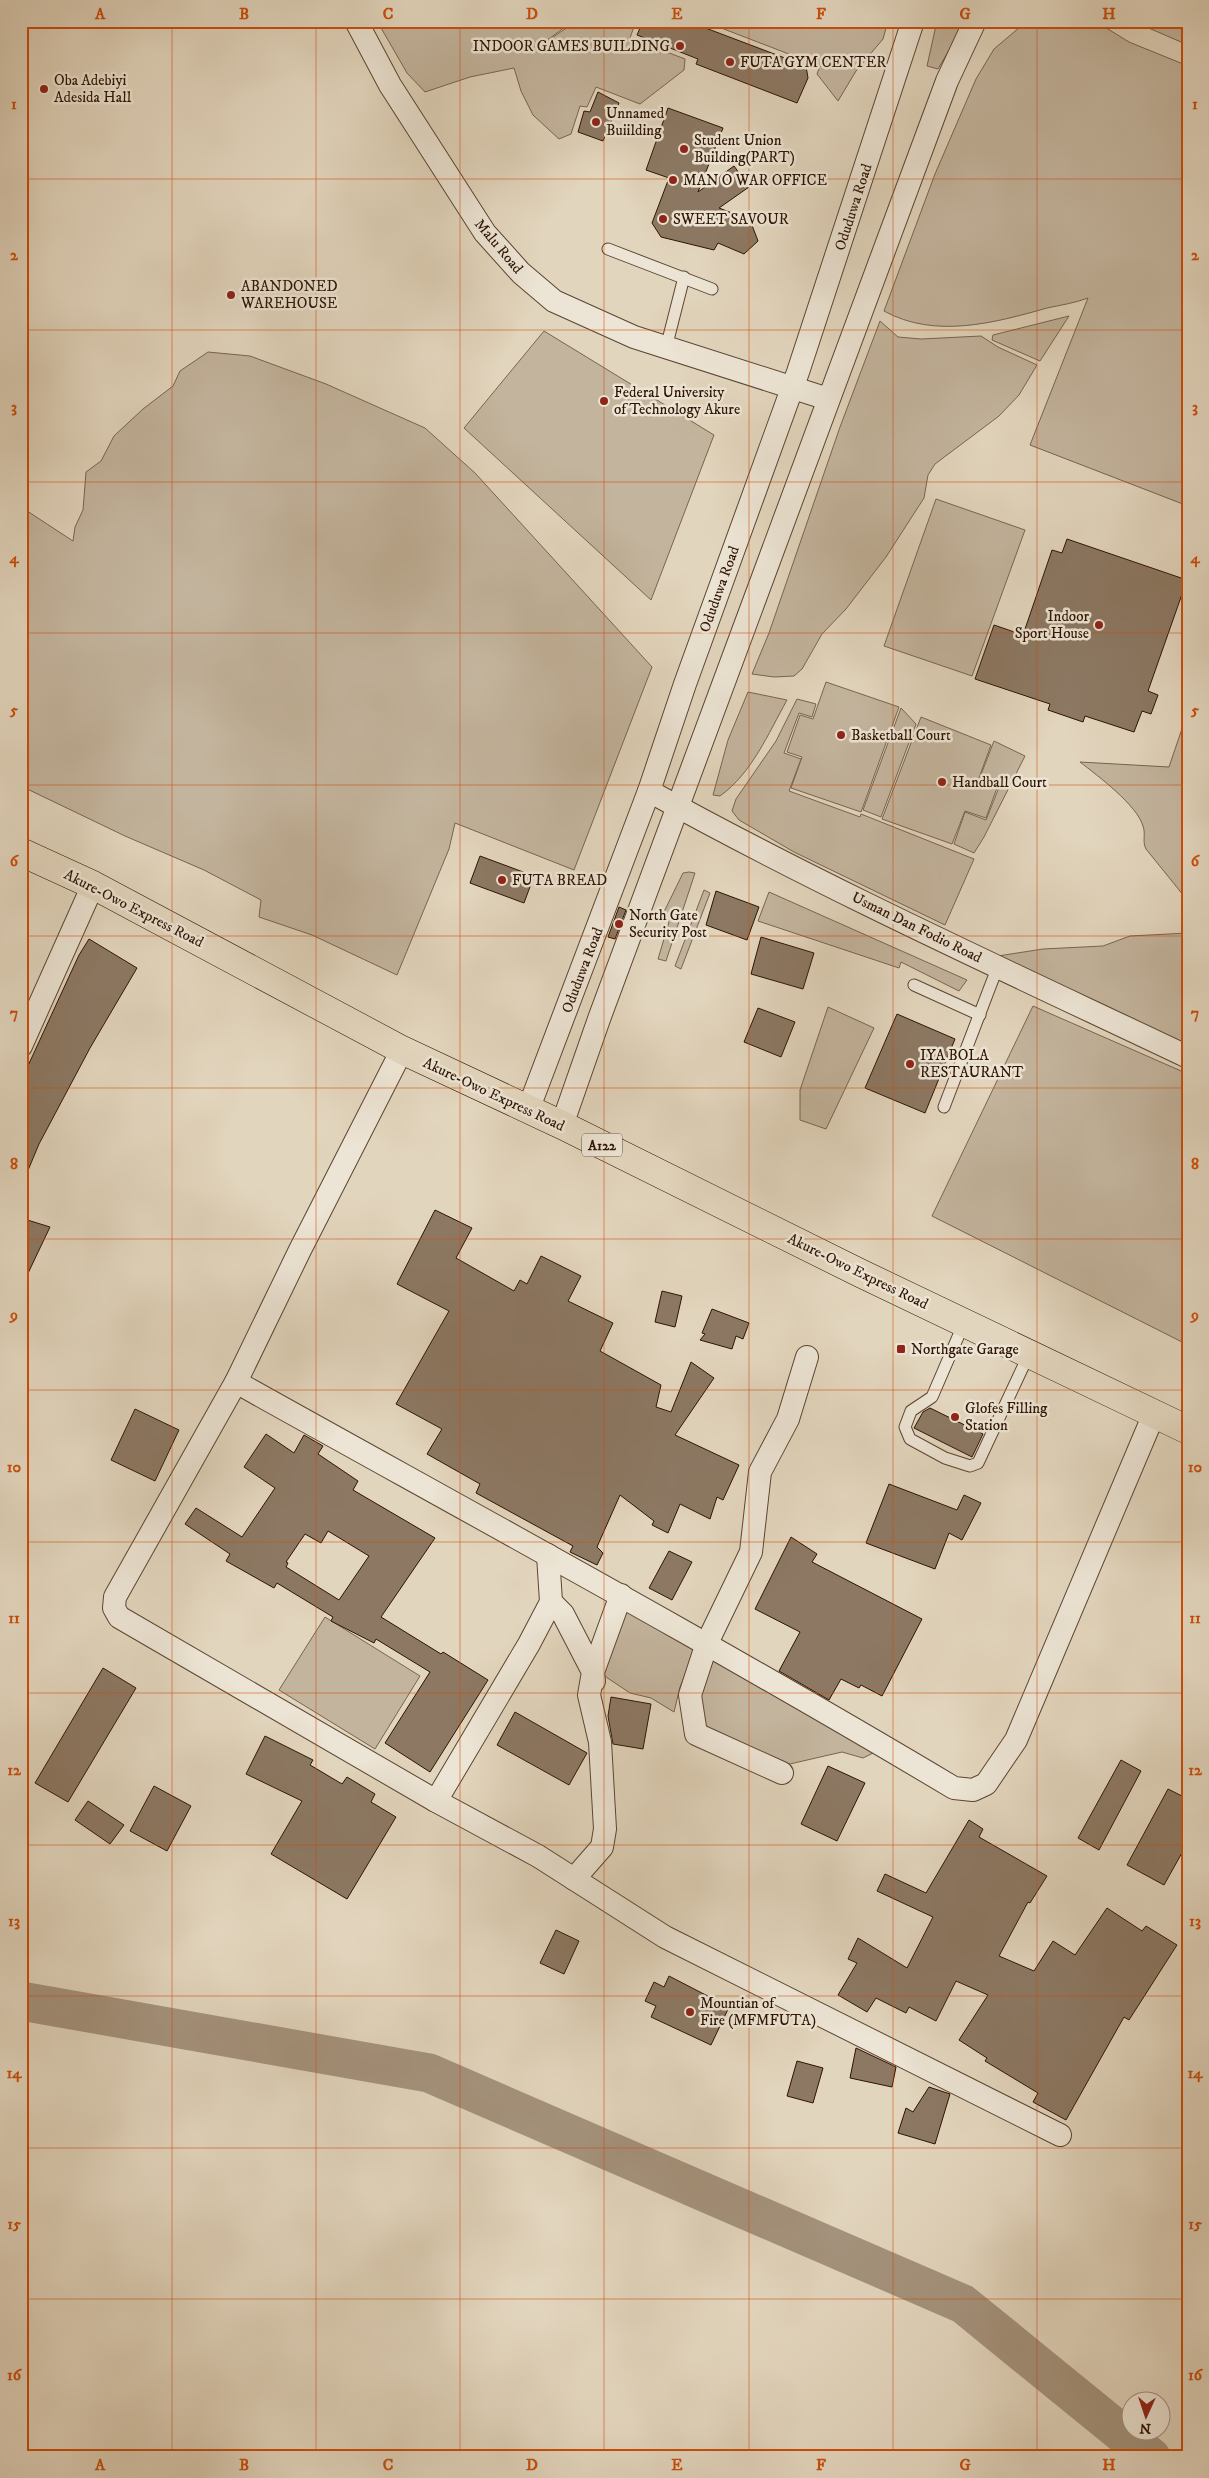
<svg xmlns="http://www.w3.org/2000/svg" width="1209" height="2478" viewBox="0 0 1209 2478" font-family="'IM FELL DW Pica',serif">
<rect width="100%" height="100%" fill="#e2d5bd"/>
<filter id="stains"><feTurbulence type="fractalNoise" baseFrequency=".004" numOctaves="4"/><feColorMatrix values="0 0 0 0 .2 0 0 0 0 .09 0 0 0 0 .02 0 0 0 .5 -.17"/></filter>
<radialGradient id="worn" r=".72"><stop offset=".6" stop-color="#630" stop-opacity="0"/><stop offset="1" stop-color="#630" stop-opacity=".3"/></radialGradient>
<!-- green -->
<g fill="#c3b49d" stroke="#786450">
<path d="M377,21h196l-35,26 39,-26h59l-6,17 55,21 -1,11 -44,34 -44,-17 -9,20 -7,-1 -9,28 -12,5 -26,-24 -12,-24 -7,-23 -44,9 -45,15 -18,-19z"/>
<path d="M716,21h172l-5,18 -27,32 -18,30 -21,-27 3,-8 -104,-40z"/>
<path d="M937,21h29l-28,48 -11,-3z"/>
<path d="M1027,21h68l34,21 59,24v440l-158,-61 58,-147c-13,5 -27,7 -41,10 -53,15 -112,31 -163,3l51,-137 41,-95 18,-30z"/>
<path d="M1112,21h76v24l-51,-22z"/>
<path d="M1069,316l-29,45 -48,-21 1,-5z"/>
<path d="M880,321l18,16 23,2 60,-3 17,11 39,18 -18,30 -20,21 -64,48 -7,11 -4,23 -38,59 -40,52 -24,25 -20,35 -8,7 -20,1 -22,-3 17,-41 71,-206z"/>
<path d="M544,331l170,104 -63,165 -187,-172z"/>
<path d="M208,352l42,4 76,28 99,44 50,45 177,194 -78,203 -119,-47 -6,26 -52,126 -85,-40 -53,-18 2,-17 -57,-30 -79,-34 -104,-50v-279l52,34 2,-14 8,-17 3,-38 15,-11 13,-25 29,-27 30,-23 7,-15z"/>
<path d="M936,499l89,31 -53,146 -88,-30z"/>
<path d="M826,682l73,25 -38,105 -70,-24 11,-31 -15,-5 13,-37 13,4z"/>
<path d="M748,692l39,8c-19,34 -35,73 -67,96l-7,-1 15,-55z"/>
<path d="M797,699l19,5 -4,13 -13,-4 -15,40 17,6 -12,32 71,26 1,-3 113,45 -29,66 -151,-73 -55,-32 -7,-9 4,-12 40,-58z"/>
<path d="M901,708l15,16 -35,93 -18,-7z"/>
<path d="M1188,711v190l-42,-52c-4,-7 0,-15 -3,-23 -6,-21 -45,-50 -63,-64l89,5z"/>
<path d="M921,717l70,28 -12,33 19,7 -12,33 -21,-7 -13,33 -70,-25z"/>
<path d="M994,741l31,15 -41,81 -10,16 -20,-9 11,-32 21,8 14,-35 -20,-8z"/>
<path d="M689,872l6,1 -29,88 -8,-2 11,-37 -8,-4 22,-45z"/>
<path d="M704,890l6,3 -29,76 -6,-3z"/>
<path d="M769,892l198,88 -8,11 -58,-29 -2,6 -141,-47z"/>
<path d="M1188,933v117l-190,-94 45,-7 60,-3 27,-10z"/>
<path d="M1033,1006l155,68v271l-256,-129z"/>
<path d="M828,1007l46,21 -48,101 -26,-9v-30z"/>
<path d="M623,1602l75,41 -18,44 -6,25 -23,-14 -21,-5 -30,-20z"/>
<path d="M325,1617l95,59 -45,73 -96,-59z"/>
<path d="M708,1651l171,99 -16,8 -21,-6 -61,14 -84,-37 -2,-33z"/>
</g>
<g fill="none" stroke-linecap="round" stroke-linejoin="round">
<!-- river -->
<path stroke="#a5937d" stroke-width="39" d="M21,2001l408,72 534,231 188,153"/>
</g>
<!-- building -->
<g fill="#8c7863" stroke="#2e1302" fill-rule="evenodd">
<path d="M643,21h44l119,45 2,12 -11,25 -101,-39 2,-5 -61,-24z"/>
<path d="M598,92l21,11 -16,38 -25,-9 6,-21 6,1z"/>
<path d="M668,108l55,20 -25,64 36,-26 15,21 -30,21 31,12 8,21 -14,13 -26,-11 -4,7 -53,-13 -9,-14 17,-45 -23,-8z"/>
<path d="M1067,539l120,41 -39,111 10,4 -7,19 -9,-3 -8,21 -49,-16 -2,6 -35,-12 2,-6 -75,-25 19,-54 29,10 29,-85 10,3z"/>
<path d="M480,856l54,20 -10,27 -54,-20z"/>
<path d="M716,891l43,16 -12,33 -41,-15z"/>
<path d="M619,907l7,3 -11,29 -7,-2z"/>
<path d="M761,937l53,16 -11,36 -52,-15z"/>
<path d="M89,939l48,29 -47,80 -51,96 -18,43v-106l58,-126z"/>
<path d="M758,1008l37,14 -14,35 -37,-15z"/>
<path d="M897,1014l58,25 -30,74 -60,-25z"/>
<path d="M435,1210l37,18 -16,30 58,33 6,-11 7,4 14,-28 40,20 -13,25 45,22 -13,28 61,34 -5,22 15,5 20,-50 23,16 -39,57 64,30 -16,35 -6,-3 -7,22 -30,-15 -12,29 -16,-8 2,-4 -34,-26 -23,52 6,6 -6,12 -27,-13 3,-6 -97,-53 4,-9 -53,-30 15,-25 -46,-25 53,-93 -52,-27z"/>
<path d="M21,1218l29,9 -29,61z"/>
<path d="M662,1291l20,5 -7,31 -20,-5z"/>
<path d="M712,1309l37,14 -6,16 -7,-3 -4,13 -32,-9 5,-6 -3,-1z"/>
<path d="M930,1408l53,26 -11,23 -58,-29 9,-16z"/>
<path d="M135,1409l44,21 -24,51 -44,-21z"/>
<path d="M266,1434l28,19 10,-18 19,11 -5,8 40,27 -5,9 82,48 -54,79 60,37 2,-2 45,28 -58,92 -45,-29 45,-71 -54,-33 -2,4 -43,-22 2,-4 -56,-34 -3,5 -48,-27 4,-7 -45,-30 11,-16 46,29 33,-49 -31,-21zM328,1531l41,25 -30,44 -53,-33 2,-4 -2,-1 19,-28 16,9z"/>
<path d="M889,1484l68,26 7,-15 17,8 -19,37 -13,-7 -14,36 -69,-26z"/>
<path d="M791,1537l26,17 -5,8 110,57 -40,77 -21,-11 -2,3 -18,-9 -12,21 -50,-29 21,-39 -45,-23z"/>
<path d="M669,1551l23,11 -20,38 -23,-12z"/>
<path d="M103,1668l33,20 -68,114 -33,-19z"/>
<path d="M611,1697l40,7 -8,45 -30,-5 -5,-28z"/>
<path d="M515,1712l72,41 -18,32 -72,-40z"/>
<path d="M265,1736l48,24 -3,5 32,19 5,-7 28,17 -4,8 25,15 -49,82 -76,-45 31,-53 -56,-27z"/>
<path d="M1121,1760l20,11 -42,79 -21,-12z"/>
<path d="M828,1766l37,17 -28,58 -36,-17z"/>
<path d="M154,1786l37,20 -24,45 -37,-20z"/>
<path d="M1168,1789l20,10v43l-24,43 -37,-20z"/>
<path d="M88,1801l36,24 -14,19 -35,-24z"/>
<path d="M969,1820l14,9 -4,8 68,39 -17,27 -2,-1 -29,54 35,15 19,-30 22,14 32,-47 35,23 4,-5 31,19 -48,75 -5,-3 -58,103 -33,-18 5,-9 -53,-32 2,-3 -28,-18 29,-45 -32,-14 -20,40 -27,-14 -3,6 -30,-15 -9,14 -29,-17 19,-32 -9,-4 10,-21 49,30 26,-51 -56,-26 8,-17 41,19z"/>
<path d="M556,1930l23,11 -15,33 -24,-11z"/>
<path d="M669,1976l60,31 -18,38 -60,-28 5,-11 -11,-5 9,-19 10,5z"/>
<path d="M856,2048l40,19 -4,20 -42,-9z"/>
<path d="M797,2061l26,7 -10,35 -26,-7z"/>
<path d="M929,2087l21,7 -15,50 -37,-11 8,-25 7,4z"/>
</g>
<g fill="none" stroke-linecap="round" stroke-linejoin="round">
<!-- lane casing -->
<g stroke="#5b4431" stroke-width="13">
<g id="lane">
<path d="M608,249l104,40"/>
<path d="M666,348l18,-71"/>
<path d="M914,985l66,30"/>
<path d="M944,1107l54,-141"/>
<path d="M964,1323l-32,74 -21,14 -6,16 5,12 35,19 25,8 8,-3 51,-109"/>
</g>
</g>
<!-- street casing -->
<g stroke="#5b4431" stroke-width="24">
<g id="street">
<path d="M356,21l34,64 95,148 36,40 33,28 80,36 194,62"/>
<path d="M649,791c175,97 358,180 539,266"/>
<path d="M21,1046l72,-161"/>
<path d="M402,1050l-102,200 -64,132 -121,215 -1,11 5,9 317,184 102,55 127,81 395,198"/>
<path d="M528,1110l121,-319 36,-107 113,-312 115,-351"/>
<path d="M562,1125l37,-106 348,-938 28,-60"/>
<path d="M236,1382c240,134 482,265 718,406l19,2 13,-6 30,-44 138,-326"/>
<path d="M551,1602l12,12 30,58 -4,23 11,47 5,87 -3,18 -28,32"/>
<path d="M594,1681l-1,-9 28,-77"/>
<path d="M782,1773l-86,-39 -6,-39 17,-52 44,-91 9,-80 28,-53 19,-62"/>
<path d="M436,1801l93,-157 22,-42 -3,-47"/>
</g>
</g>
<!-- highway casing -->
<g stroke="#2e1302" stroke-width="29">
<path id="highway" d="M21,852l72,33 309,165 160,75 298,148 328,157"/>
</g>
<!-- lane -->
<use href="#lane" stroke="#ece4d4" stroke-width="11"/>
<!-- street -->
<use href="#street" stroke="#ece4d4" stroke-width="22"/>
<!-- highway -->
<use href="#highway" stroke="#e2d5bd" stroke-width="28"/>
</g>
<!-- grid -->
<path fill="none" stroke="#cc4e0a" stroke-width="1" stroke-opacity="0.55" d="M172,21v2436M316,21v2436M460,21v2436M604,21v2436M749,21v2436M893,21v2436M1037,21v2436M21,179h1167M21,330h1167M21,482h1167M21,633h1167M21,785h1167M21,936h1167M21,1088h1167M21,1239h1167M21,1390h1167M21,1542h1167M21,1693h1167M21,1845h1167M21,1996h1167M21,2148h1167M21,2299h1167"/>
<!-- markers -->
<g fill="#8f2418" stroke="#ece4d4" stroke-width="2">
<circle cx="680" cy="46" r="5"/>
<circle cx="730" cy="62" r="5"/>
<circle cx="44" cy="89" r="5"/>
<circle cx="596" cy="122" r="5"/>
<circle cx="684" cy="149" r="5"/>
<circle cx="673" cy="180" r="5"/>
<circle cx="663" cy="219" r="5"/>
<circle cx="231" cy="295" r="5"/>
<circle cx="604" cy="401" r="5"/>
<circle cx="1099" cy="625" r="5"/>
<circle cx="841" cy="735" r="5"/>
<circle cx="942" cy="782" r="5"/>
<circle cx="502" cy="880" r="5"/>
<circle cx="619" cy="924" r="5"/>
<circle cx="910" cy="1064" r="5"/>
<rect x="896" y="1344" width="10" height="10" rx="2.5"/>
<circle cx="955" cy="1417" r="5"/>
<circle cx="690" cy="2012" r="5"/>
</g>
<g text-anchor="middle" stroke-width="5" stroke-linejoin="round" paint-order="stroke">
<!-- shield labels -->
<rect fill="#ece4d4" stroke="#675241" stroke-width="1" x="582" y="1133.5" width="40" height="23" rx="4"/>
<g font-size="14" font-weight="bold" fill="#2e1302">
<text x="602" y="1150">A122</text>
</g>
<!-- poi labels -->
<g font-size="15" fill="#2e1302" stroke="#ece4d4" text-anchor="start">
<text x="670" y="51" text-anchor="end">INDOOR GAMES BUILDING</text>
<text x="740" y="67">FUTA GYM CENTER</text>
<text x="54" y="85">Oba Adebiyi<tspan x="54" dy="17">Adesida Hall</tspan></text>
<text x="606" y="118">Unnamed<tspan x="606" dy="17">Buiilding</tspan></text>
<text x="694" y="145">Student Union<tspan x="694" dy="17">Building(PART)</tspan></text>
<text x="683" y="185">MAN O WAR OFFICE</text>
<text x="673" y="224">SWEET SAVOUR</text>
<text x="241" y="291">ABANDONED<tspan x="241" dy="17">WAREHOUSE</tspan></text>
<text x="614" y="397">Federal University<tspan x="614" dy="17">of Technology Akure</tspan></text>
<text x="1089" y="621" text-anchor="end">Indoor<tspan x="1089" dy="17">Sport House</tspan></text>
<text x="851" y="740">Basketball Court</text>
<text x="952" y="787">Handball Court</text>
<text x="512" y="885">FUTA BREAD</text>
<text x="629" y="920">North Gate<tspan x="629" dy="17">Security Post</tspan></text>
<text x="920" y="1060">IYA BOLA<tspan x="920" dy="17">RESTAURANT</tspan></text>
<text x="911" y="1354">Northgate Garage</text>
<text x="965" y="1413">Glofes Filling<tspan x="965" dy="17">Station</tspan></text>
<text x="700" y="2008">Mountian of<tspan x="700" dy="17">Fire (MFMFUTA)</tspan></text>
</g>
<!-- street labels -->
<g font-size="15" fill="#2e1302" stroke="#ece4d4">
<text transform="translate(853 207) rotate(-72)" y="5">Oduduwa Road</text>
<text transform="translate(499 246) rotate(50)" y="5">Malu Road</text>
<text transform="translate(719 589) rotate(-70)" y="5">Oduduwa Road</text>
<text transform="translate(134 908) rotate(27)" y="5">Akure-Owo Express Road</text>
<text transform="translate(917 927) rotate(26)" y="5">Usman Dan Fodio Road</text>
<text transform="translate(582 970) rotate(-69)" y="5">Oduduwa Road</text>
<text transform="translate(494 1094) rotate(25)" y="5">Akure-Owo Express Road</text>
<text transform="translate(858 1271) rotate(26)" y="5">Akure-Owo Express Road</text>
</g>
</g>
<!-- margin -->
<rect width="1209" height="2478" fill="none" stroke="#e2d5bd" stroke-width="55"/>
<!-- north arrow -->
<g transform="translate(1146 2416) rotate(183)"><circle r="24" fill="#ece4d4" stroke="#a09080"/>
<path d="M0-4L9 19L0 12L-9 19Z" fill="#8f2418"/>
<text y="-8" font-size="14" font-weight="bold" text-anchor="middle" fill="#2e1302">N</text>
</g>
<rect x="28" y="28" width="1154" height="2422" fill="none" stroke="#cc4e0a" stroke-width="2"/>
<g font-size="16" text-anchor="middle" font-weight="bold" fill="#cc4e0a">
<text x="100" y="19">A</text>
<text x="244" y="19">B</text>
<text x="388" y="19">C</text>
<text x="532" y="19">D</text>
<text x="677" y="19">E</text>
<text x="821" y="19">F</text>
<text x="965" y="19">G</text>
<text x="1109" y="19">H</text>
<text x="14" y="109">1</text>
<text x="1195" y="109">1</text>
<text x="14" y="260">2</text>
<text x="1195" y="260">2</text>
<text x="14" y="412">3</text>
<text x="1195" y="412">3</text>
<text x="14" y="563">4</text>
<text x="1195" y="563">4</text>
<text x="14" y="715">5</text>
<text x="1195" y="715">5</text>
<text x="14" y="866">6</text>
<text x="1195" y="866">6</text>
<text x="14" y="1018">7</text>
<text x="1195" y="1018">7</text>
<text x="14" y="1169">8</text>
<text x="1195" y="1169">8</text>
<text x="14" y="1320">9</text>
<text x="1195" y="1320">9</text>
<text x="14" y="1472">10</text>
<text x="1195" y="1472">10</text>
<text x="14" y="1623">11</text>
<text x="1195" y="1623">11</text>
<text x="14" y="1775">12</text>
<text x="1195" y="1775">12</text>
<text x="14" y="1926">13</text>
<text x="1195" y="1926">13</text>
<text x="14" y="2078">14</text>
<text x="1195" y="2078">14</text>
<text x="14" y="2229">15</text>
<text x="1195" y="2229">15</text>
<text x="14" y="2380">16</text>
<text x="1195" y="2380">16</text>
<text x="100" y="2470">A</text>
<text x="244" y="2470">B</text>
<text x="388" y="2470">C</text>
<text x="532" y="2470">D</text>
<text x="677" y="2470">E</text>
<text x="821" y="2470">F</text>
<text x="965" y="2470">G</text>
<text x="1109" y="2470">H</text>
</g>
<rect width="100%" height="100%" filter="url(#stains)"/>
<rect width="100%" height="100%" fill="url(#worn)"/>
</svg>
